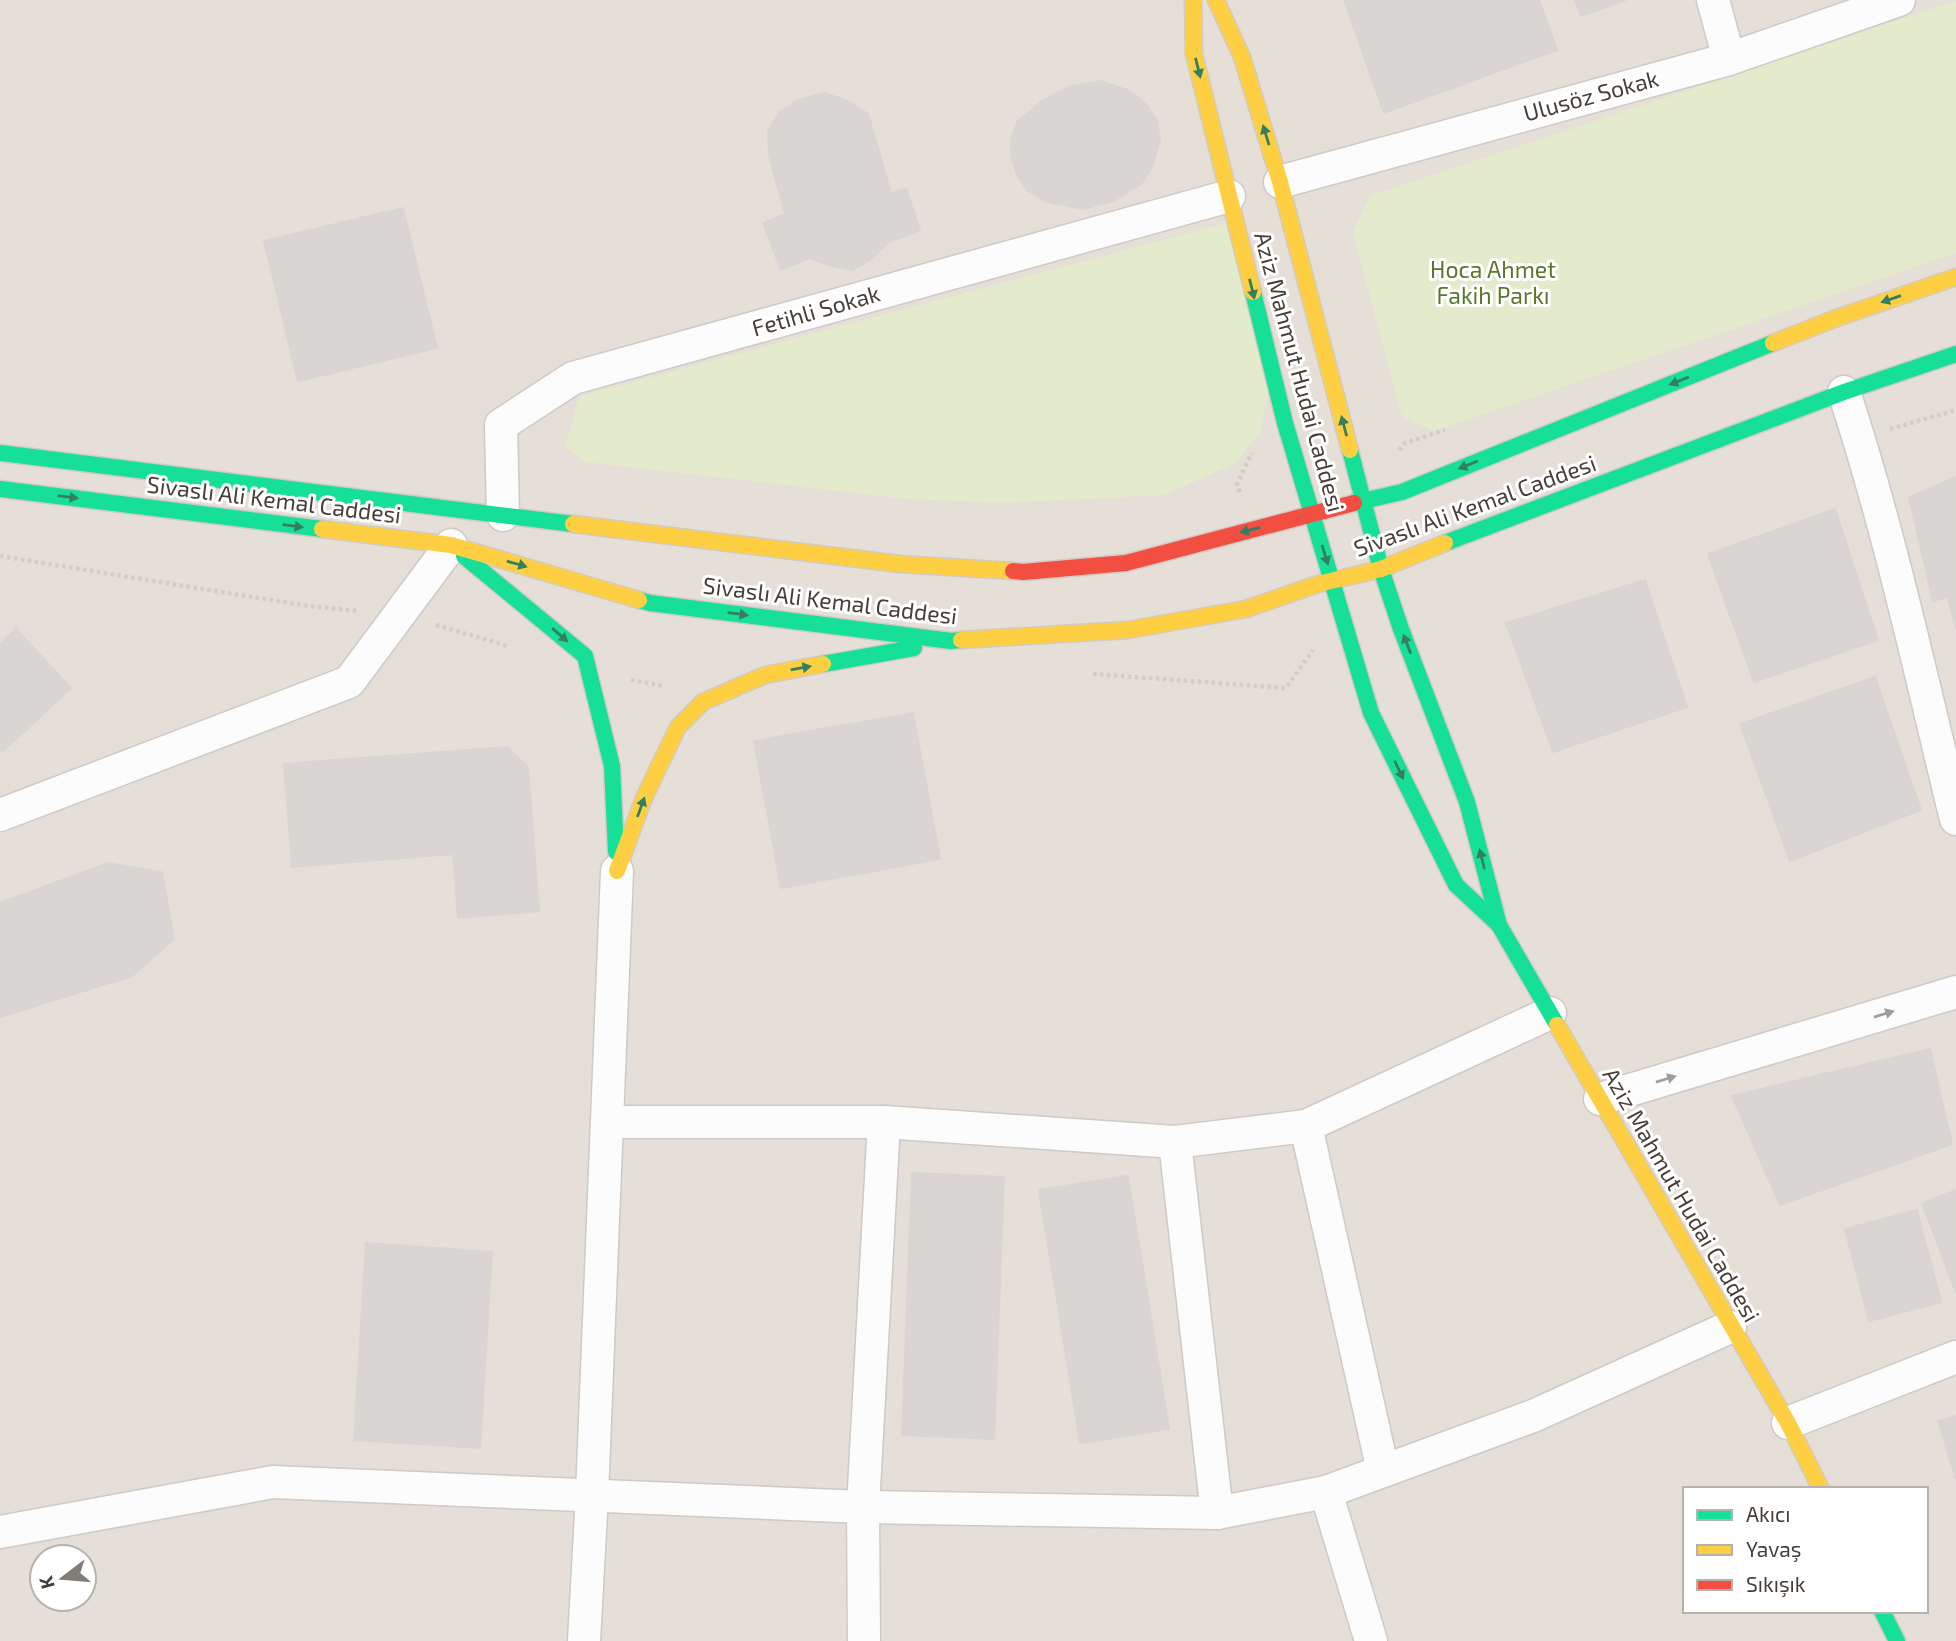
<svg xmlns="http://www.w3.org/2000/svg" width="1956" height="1641" viewBox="0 0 1956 1641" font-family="'Exo 2',sans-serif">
<rect width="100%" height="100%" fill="#f1eeeb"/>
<!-- residential -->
<path fill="#e5dfd8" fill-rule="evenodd" d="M0,0h1956v1641h-1956zM1685,1489h241v122h-241zM42,1557h42v42h-42z"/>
<!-- green -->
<g fill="#e4ebcc">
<path d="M1956,1v252l-522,178 -32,-14 -49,-185 17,-36z"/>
<path d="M1234,221l37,160 -11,51 -24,31 -72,32 -162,8 -94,-4 -323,-37 -20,-16 15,-50z"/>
</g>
<!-- building -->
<g fill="#d9d5d2" stroke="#d9d5d1" stroke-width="2">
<path d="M1344,0h195l18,50 -173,63z"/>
<path d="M1575,0h51l-45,16z"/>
<path d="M1101,81l29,10 16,13 11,17 3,20 -8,26 -11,17 -28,17 -30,8 -36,-7 -20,-12 -10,-15 -6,-20v-14l6,-19 25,-21 26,-14z"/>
<path d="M825,93l25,9 18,12 23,79 15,-4 14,41 -31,12 -19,18 -18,10 -24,-5 -18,-7 -29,12 -18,-47 22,-9 -16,-59 -1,-24 11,-18 18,-13z"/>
<path d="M403,208l34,140 -139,33 -34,-140z"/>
<path d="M1956,477v118l-23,6 -24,-104z"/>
<path d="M1835,509l43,131 -124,42 -46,-128z"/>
<path d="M1645,580l42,127 -134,45 -47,-129z"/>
<path d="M1956,595v34l-8,-31z"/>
<path d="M16,629l55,59 -69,64 -2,-1v-107z"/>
<path d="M1875,677l46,133 -131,51 -50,-137z"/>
<path d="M913,713l27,146 -159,29 -27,-147z"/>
<path d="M507,747l21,20 11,144 -81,7 -5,-64 -161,13 -8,-103z"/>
<path d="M108,863l54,9 12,67 -42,37 -132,41v-114z"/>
<path d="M1930,1049l22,95 -172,61 -48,-109z"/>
<path d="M912,1173l92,4 -10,262 -92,-4z"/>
<path d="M1128,1176l41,253 -89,14 -41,-253z"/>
<path d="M1956,1190v103l-34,-90z"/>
<path d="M1917,1210l24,92 -72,19 -24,-92z"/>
<path d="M366,1243l126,9 -12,196 -126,-8z"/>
<path d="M1956,1416v63l-18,-58z"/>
</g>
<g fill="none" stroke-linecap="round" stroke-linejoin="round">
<!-- street casing -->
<g stroke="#cdcac7" stroke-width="35">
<g id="street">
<path d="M1713,0l16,59"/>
<path d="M1280,182l449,-123 170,-59"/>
<path d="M1844,392c46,140 77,285 112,427"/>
<path d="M503,515l-2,-90 72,-47 656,-182"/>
<path d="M0,815l349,-133 102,-137"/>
<path d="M1600,1099l356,-107"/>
<path d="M609,1122h275l291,20 131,-16 244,-113"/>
<path d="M1306,1126l77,345"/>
<path d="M1175,1142l42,371"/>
<path d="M1788,1423l168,-66"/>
<path d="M1326,1492l45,149"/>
<path d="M0,1532l273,-50 590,25 354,6 109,-21 207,-76 197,-89"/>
<path d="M584,1641l8,-146 25,-624"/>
<path d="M864,1641l-1,-134 21,-385"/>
</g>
</g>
<!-- fast casing -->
<g stroke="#d2cbc3" stroke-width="19">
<g id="fast">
<path d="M1253,292l32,131 86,290 85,172 43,40"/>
<path d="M1350,450l31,119 20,60 66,173 32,123 58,100"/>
<path d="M0,453l573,71"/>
<path d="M0,489l322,40"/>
<path d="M1354,503l48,-11 371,-149"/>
<path d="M1445,543l399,-151 112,-38"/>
<path d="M464,556l121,100 27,110 4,86"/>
<path d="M639,600l11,3 301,38 10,-1"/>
<path d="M823,664l91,-16"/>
<path d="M1882,1611l15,30"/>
</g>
</g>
<!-- slow casing -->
<g stroke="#d2cbc3" stroke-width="19">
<g id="slow">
<path d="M1193,0l1,54 59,238"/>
<path d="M1216,0l26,57 38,125 70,268"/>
<path d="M1773,343l61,-24 122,-42"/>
<path d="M573,524l327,40 113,7"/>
<path d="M322,529l129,16 188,55"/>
<path d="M961,640l167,-10 118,-21 72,-25 63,-15 64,-26"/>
<path d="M617,871l27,-73 34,-71 25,-25 62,-27 58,-11"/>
<path d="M1557,1025l231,398 33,66"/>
</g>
</g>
<!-- jam casing -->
<g stroke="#d2cbc3" stroke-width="19">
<path id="jam" d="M1013,571l10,1 103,-9 228,-60"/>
</g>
<!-- path -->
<g stroke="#d1ceca" stroke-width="4.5" stroke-dasharray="3.5 3.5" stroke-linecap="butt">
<path d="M1890,429l66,-19"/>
<path d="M1399,450l6,-7 40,-13"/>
<path d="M1240,492l-3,-8 15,-31"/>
<path d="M0,556l308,50 51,5"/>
<path d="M436,625l72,21"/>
<path d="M1093,674l193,14 27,-38"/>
<path d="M631,680l33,6"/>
</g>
<!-- street -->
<use href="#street" stroke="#fdfcfc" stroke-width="32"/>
<!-- fast -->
<use href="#fast" stroke="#16e098" stroke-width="16"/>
<!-- slow -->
<use href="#slow" stroke="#ffcf43" stroke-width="16"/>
<!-- jam -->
<use href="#jam" stroke="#f24e42" stroke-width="16"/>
</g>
<!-- one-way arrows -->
<defs><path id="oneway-solid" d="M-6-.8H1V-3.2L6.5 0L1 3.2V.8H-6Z" transform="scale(1.75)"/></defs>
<g fill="#337f5e">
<use href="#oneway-solid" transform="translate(1198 68) rotate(76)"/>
<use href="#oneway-solid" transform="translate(1266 135) rotate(-107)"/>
<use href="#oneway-solid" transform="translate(1252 289) rotate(76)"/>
<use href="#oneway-solid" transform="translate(1891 299) rotate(161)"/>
<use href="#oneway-solid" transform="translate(1679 381) rotate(158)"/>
<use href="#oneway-solid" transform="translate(1344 426) rotate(-105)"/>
<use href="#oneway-solid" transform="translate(1468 465) rotate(158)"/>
<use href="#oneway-solid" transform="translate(68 497) rotate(7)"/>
<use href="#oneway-solid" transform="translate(293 526) rotate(7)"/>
<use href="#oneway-solid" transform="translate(1250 530) rotate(165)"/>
<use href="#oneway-solid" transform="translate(1325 555) rotate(73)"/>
<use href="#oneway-solid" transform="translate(517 564) rotate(16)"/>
<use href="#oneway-solid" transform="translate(738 614) rotate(7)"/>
<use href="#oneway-solid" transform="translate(560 635) rotate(41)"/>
<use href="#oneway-solid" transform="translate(1407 644) rotate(-111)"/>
<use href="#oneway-solid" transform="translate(801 668) rotate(-10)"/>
<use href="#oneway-solid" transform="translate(1399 770) rotate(64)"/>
<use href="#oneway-solid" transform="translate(641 807) rotate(-70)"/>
<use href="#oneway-solid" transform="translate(1482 859) rotate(-104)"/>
</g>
<g fill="#a29d9a">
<use href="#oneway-solid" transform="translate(1884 1014) rotate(-17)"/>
<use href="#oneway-solid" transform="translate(1666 1079) rotate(-17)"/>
</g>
<g text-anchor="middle" stroke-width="6" stroke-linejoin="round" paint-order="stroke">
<!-- street labels -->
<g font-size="23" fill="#473e37" stroke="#fff">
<text transform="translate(1591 96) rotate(-15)" y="8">Ulusöz Sokak</text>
<text transform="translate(816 311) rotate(-16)" y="8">Fetihli Sokak</text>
<text transform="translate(1299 372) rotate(75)" y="8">Aziz Mahmut Hudai Caddesi</text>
<text transform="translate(274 500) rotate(7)" y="8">Sivaslı Ali Kemal Caddesi</text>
<text transform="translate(1475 506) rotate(-20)" y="8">Sivaslı Ali Kemal Caddesi</text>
<text transform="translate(830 601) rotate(7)" y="8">Sivaslı Ali Kemal Caddesi</text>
<text transform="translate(1681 1195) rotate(60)" y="8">Aziz Mahmut Hudai Caddesi</text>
</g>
<!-- park labels -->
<g font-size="23" fill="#58792a" stroke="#fff">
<text x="1493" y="278">Hoca Ahmet<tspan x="1493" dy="26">Fakih Parkı</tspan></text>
</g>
</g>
<!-- legend -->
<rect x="1683" y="1487" width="245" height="126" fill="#ffffff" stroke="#b5b2af" stroke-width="2"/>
<rect x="1697" y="1510" width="35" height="10" fill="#16e098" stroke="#b5b2af" stroke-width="2"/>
<text x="1746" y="1522" font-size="21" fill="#473e37">Akıcı</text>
<rect x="1697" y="1545" width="35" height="10" fill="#ffcf43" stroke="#b5b2af" stroke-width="2"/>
<text x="1746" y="1557" font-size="21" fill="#473e37">Yavaş</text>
<rect x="1697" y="1580" width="35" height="10" fill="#f24e42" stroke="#b5b2af" stroke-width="2"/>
<text x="1746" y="1592" font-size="21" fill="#473e37">Sıkışık</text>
<!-- north arrow -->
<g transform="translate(63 1578) rotate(254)"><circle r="33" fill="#ffffff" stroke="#b5b2af" stroke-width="2"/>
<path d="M0-5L12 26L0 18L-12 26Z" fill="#827c76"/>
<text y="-10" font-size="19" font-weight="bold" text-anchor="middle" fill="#473e37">K</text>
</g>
</svg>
